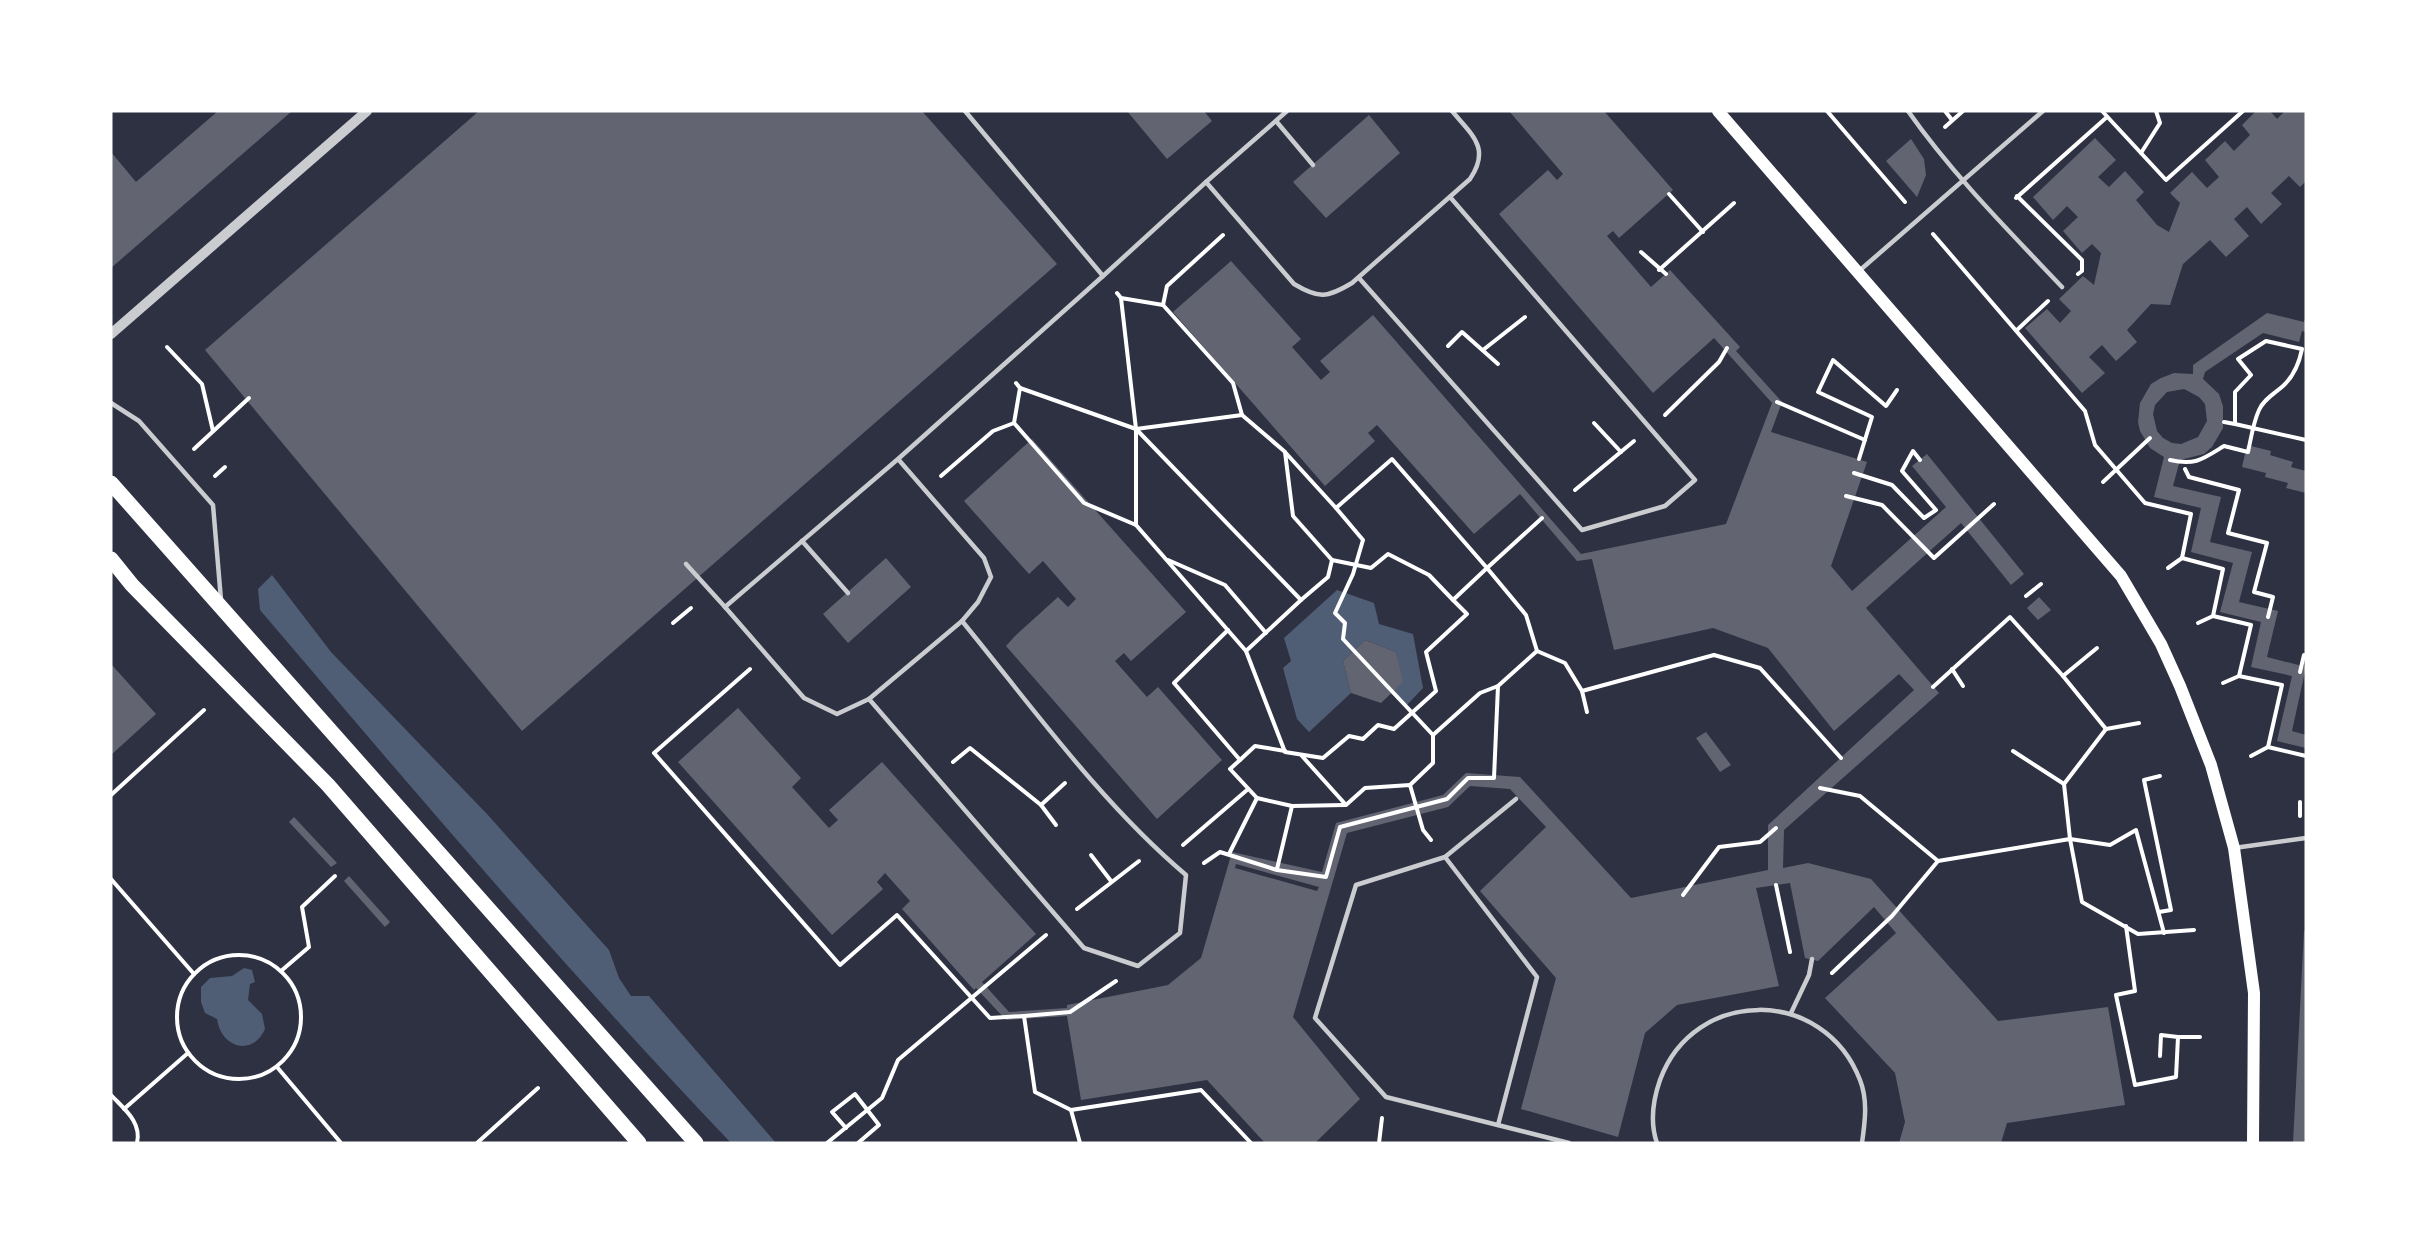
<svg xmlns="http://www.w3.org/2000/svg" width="2417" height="1254" viewBox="0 0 2417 1254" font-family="Jost,sans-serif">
<rect width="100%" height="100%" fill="#2d3142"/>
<!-- water -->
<g fill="#4f5d75">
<path d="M272,575l59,77 156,162 122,136 10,28 12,18h18l127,147h-45c-164,-172 -317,-352 -471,-533l-2,-21z"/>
<path d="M1337,590l37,13 5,21 34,10 10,54 -18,19 -14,-14 11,-11 -6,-30 -31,-12 -22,21 8,32 -42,39 -12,-13 -14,-51 8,-7 -7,-23z"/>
<path d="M244,968l8,2 3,12 -5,2 -2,16 14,14 3,15c-12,28 -44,19 -48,-10l-12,-6 -4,-11v-15l9,-9 22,-2z"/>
</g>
<!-- building -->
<g fill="#626471" fill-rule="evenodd">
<path d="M218,111h74l-181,157v-116l25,30z"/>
<path d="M479,111h443l135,153 -535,467 -317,-381z"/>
<path d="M1127,111h77l8,10 -45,38z"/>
<path d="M1509,111h95l69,79 -54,48 -6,-7 -6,5 44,51 19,-17 70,77 -4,4 46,51 -11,30 96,30 -36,104 21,25 94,-84 -34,-41 15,-12 97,120 -13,11 -50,-62 -95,85 73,85 -155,137 -1,38 25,-5 63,16 127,142 110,-14 17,98 -118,18 -6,20h-102l6,-21 -10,-49 -70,-75 71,-65 -22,-26 -56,54 -13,-3 -15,-75 -34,5 23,98 -102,19 -32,28 -27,104 -97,-28 35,-131 -76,-87 66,-64 -36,-38 -40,-3 -22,21 -101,26 -54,184 67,82 -45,44h-50l-58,-63 -126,20 -14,-84 -61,4 -30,-32 -2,2 -72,-81 8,-8 -25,-28 -8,9 6,7 -51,46 -154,-173 60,-54 63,70 -9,9 37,41 9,-8 -9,-10 53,-48 154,172 -54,48 27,30 58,-4v-3l101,-20 33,-27 31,-106 90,20 14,-49 107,-28 23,-22 54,4 111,121 137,-28v-45l146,-135 -15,-16 -65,57 -66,-83 -55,-20 -99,22 -22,-91 -15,2 -57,-67 -46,40 -97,-109 -9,8 7,8 -50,45 -152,-174 58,-51 70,78 -9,8 29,33 9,-8 -10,-11 53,-46 208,239 145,-30 46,-121 -58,-65 -61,55 -154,-179 49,-44 9,10 6,-6zM1236,864l83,23 -2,4 -82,-23z"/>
<path d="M2256,111h14l7,8 8,-8h21v70l-6,6 -11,-11 -18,17 11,11 -21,20 -14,-17 -13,12 15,17 -23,21 -16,-17 -27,24 -13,41 -19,-1 -24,26 10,12 -21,19 -14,-16 -13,12 16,16 -23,20 -57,-65 22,-19 13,14 11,-12 -12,-12 24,-23 11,9 7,-32 -9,-9 -10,9 -19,-22 15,-14 -11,-11 -14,14 -20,-23 62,-59 21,22 -18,17 11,10 16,-16 19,21 -8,8 21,25 12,7 11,-29 -10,-10 22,-21 15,16 12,-11 -14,-17 20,-19 9,10 16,-16 -8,-10z"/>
<path d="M1369,115l31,38 -74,65 -33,-36z"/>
<path d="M1911,139l13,20 2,16 -9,22 -31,-36z"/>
<path d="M2267,313l37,9 2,-6v16l-4,-1 -3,11 -36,-9 -58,39 -2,7 16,15 4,12v22l-11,19 -8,7 -24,6 -7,26 48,11 -11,45 42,10 -13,50 39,9 -11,46 39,10 -14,64 14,4v13l-29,-7 15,-65 -41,-9 10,-45 -41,-10 13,-49 -42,-11 10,-44 -47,-11 10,-40 -14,-9 -10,-17 -2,-9 2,-19 11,-19 10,-6 13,-5 19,1v-9zM2184,389l15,8 6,7 2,17 -9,16 -17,7 -9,-1 -9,-5 -6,-7 -4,-17 2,-9 12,-13z"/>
<path d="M1032,439l154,173 -55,49 -7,-8 -9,8 32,36 11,-10 64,73 -65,59 -151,-173 9,-10 43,-39 10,10 8,-8 -33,-38 -14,13 -65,-73z"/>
<path d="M2247,445l24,6 -1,4 23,7 -2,5 15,4v22l-20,-5 2,-5 -23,-6 1,-4 -24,-6z"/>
<path d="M886,558l25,29 -63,56 -25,-29z"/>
<path d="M2039,597l12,13 -13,10 -11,-12z"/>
<path d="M1365,640l31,12 7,30 -22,21 -30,-10 -8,-32z"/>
<path d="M111,664l45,50 -45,41z"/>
<path d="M1706,732l25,33 -11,7 -24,-34z"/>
<path d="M294,817l43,46 -6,4 -42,-45z"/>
<path d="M349,876l41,46 -5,5 -41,-46z"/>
<path d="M2304,931h2v212h-13z"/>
</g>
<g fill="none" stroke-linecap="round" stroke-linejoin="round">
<!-- path -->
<g stroke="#fff" stroke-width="4">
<path d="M1827,111l78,91"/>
<path d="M1945,111l7,9"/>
<path d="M2102,111l64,69 77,-69"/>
<path d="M1945,127l18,-16"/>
<path d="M2141,153l19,-30 -4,-12"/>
<path d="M1669,194l34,38"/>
<path d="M2017,196l65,64v11l-4,3"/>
<path d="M2016,198l91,-81"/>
<path d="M1933,234l152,177 10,34 50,58 46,11 -9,44 41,11 -10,47 38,9 -12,51 43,9 -14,62 38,9"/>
<path d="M1641,252l25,22"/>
<path d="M1659,270l75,-67"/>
<path d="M1117,293l4,5 15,131 165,171 -55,51 39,101 38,6 26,-22 14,3 15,-14 16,4 42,-38 -10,-39 41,-38 -14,-14 34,-32 -95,-109 -56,49 -52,-57 -42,-36 -9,-32 -70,-78 -42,-7"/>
<path d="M1163,305l4,-19 56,-51"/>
<path d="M2017,330l31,-29"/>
<path d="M1448,346l14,-14 36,32"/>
<path d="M167,347l35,37 11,47"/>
<path d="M1483,350l42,-33"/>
<path d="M1016,383l4,5 116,41 106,-14"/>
<path d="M1020,388l-6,35 70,80 52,22"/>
<path d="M1777,402l88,38"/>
<path d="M1665,415l54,-53 8,-14"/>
<path d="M2224,422l11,2"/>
<path d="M1594,423l27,29"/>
<path d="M1136,430v95l110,126"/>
<path d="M194,449l55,-51"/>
<path d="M1285,452l8,64 39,44"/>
<path d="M1859,459l13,-42 -54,-25 15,-32 53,46 11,-16"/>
<path d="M2170,460c25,6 33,-1 54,-14l24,6c3,-13 5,-29 11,-42 5,-11 15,-16 24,-24 11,-10 16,-22 19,-37l-36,-8 -28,18 13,16 -16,17v32l71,16"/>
<path d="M2185,469l4,8 50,13 -11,43 39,10 -13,49 19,5 -5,20"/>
<path d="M1854,473l38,12 32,33 12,-8 -34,-39 11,-20 7,9"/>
<path d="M215,476l10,-9"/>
<path d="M941,476l52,-45 21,-8"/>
<path d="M2103,482l47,-44"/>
<path d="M1575,490l59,-49"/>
<path d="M1846,496l36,9 52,53 60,-54"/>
<path d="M1336,508l27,32 -10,34 -18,39 10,10 -2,16 90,96"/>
<path d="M1168,560l57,25 41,48"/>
<path d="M2168,568l14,-10"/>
<path d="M2026,596l15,-12"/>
<path d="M1301,600l27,-23 4,-17 39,8 17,-14 41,21 24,25"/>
<path d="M673,623l18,-15"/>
<path d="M2198,623l15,-7"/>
<path d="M1228,630l-54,53 66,77 15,-14 30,5"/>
<path d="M1537,651l-11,-36 -39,-47 55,-50"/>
<path d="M750,669l-96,84 186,212 57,-50 93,103 34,-2 11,76 36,18"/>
<path d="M1952,669l11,17"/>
<path d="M2300,672l4,-17"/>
<path d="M2063,676l34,-28"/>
<path d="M2223,683l16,-7"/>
<path d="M1933,687l77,-70 53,59 43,53"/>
<path d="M1582,691l5,21"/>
<path d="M2139,723l-33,6 -42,55 6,55 40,6 26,-15 28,103"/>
<path d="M2013,751l51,33"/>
<path d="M1302,756l44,49 19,-17 45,-3 13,45 8,10"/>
<path d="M2251,756l17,-9"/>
<path d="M1240,760l-10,9 27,29"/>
<path d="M953,762l17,-14 71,57"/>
<path d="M1410,785l23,-22v-28l47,-42 18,-7"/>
<path d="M1820,788l40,8 78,65"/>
<path d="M111,795l93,-85"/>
<path d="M2300,816v-14"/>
<path d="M1056,825l-15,-20 24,-22"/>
<path d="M1183,845l64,-55"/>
<path d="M1229,854l28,-56 35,8"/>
<path d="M1091,855l20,26"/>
<path d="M1204,863l16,-11 57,18 49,7 14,-50 107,-28 21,-21h26l4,-92 39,-35 28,12 17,28 132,-36 46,13 81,90"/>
<path d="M1277,869l15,-63 53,-1"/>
<path d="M111,879l83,95"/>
<path d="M1776,885l14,67"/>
<path d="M1683,895l36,-48 41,-5 16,-14"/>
<path d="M1077,909l62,-48"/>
<path d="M2159,912l12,-2 -27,-130 16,-4"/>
<path d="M2126,926l9,65 -19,4 19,90 41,-8 2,-40 -17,-2 -1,21"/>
<circle cx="239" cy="1017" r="62"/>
<path d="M281,971l28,-24 -7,-40 33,-31"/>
<path d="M1832,973l60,-57 46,-55 132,-22 12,63 56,32 56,-4"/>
<path d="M1024,1016l46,-4 46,-31"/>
<path d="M2178,1037h22"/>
<path d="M277,1067l64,76"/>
<path d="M111,1095c13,14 31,27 26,48"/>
<path d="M124,1109l64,-56"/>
<path d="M846,1128l-14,-16 23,-18 24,31 -21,18"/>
<path d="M477,1143l61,-55"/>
<path d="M827,1143l55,-45 16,-38 148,-125"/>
<path d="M1080,1143l-9,-33 130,-20 50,53"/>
<path d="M1379,1143l3,-25"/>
</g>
<!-- service -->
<g stroke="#caccd0" stroke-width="4.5">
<path d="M965,111l138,165 103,-94"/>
<path d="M1287,111l-81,71 88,102c25,15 33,14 58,-1l118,-104c21,-31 2,-44 -18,-68"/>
<path d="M1908,111c45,64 101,120 154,176"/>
<path d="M1276,121l37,44"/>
<path d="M1859,271l184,-160"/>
<path d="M1359,278l223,252 83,-24 30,-26 -245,-283"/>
<path d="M111,403l28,18 74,84 8,95"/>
<path d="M898,459l-173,148 79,91 33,16 32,-15 93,-78 16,-19 13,-25 -7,-19 -86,-99 205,-183"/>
<path d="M802,541l46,52"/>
<path d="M686,564l39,43"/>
<path d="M869,699l215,249 54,18 42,-33 6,-58c-85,-72 -153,-167 -224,-254"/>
<path d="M1516,799l-71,58 -89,28 -41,133 71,79 183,46"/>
<path d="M2234,848l72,-10"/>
<path d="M1445,857l92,120 -39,148"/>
<path d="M1791,1013l18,-38 3,-16"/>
<path d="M1657,1143c-7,-20 -4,-43 3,-63 34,-93 164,-94 200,0 8,20 5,42 2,63"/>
</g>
<!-- tertiary -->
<path stroke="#caccd0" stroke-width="10" d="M111,334l256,-223"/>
<!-- secondary -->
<path stroke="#fff" stroke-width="12" d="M1718,111l403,465 40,68 19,42 31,79 23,83 20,145 -1,150"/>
<!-- primary -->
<g stroke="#fff" stroke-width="15">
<path d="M111,483l585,660"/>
<path d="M111,559l21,26 196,200 311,358"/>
</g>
</g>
<!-- border -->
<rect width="2417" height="1254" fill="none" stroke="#ffffff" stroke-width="225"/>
</svg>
